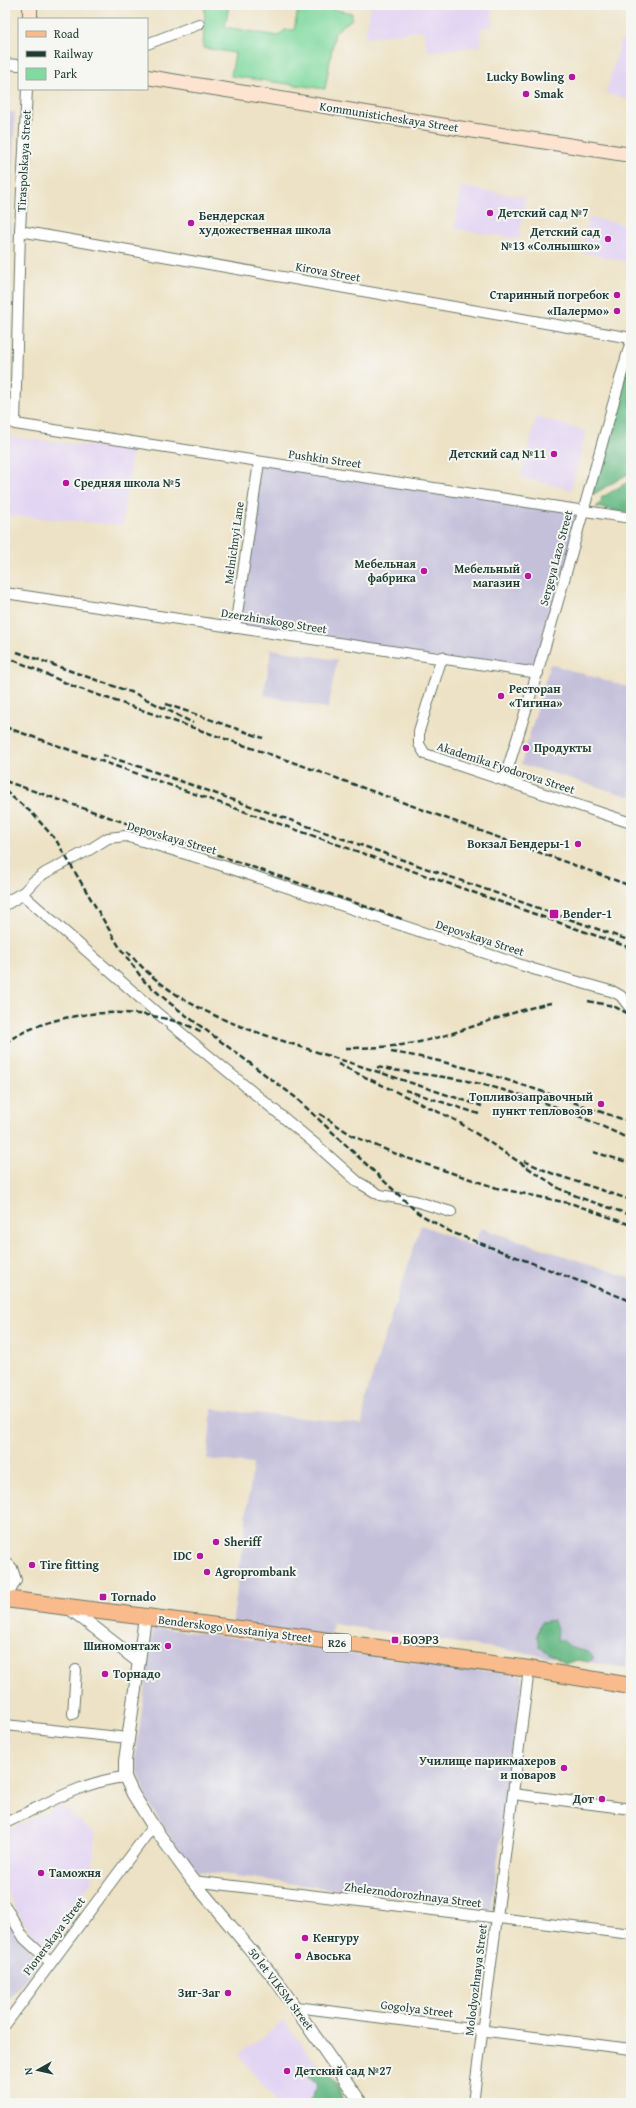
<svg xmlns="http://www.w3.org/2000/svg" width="636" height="2108" viewBox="0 0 636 2108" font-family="'Gentium Book Plus',serif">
<rect width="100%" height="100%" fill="#f6f6f2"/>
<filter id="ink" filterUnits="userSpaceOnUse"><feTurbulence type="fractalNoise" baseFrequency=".025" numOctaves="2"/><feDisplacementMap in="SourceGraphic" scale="8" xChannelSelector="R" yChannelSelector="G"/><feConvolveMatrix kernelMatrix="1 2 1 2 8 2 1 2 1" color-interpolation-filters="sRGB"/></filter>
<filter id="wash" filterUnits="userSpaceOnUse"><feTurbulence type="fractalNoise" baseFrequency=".012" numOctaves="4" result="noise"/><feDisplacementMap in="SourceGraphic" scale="16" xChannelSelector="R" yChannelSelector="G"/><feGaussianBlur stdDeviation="0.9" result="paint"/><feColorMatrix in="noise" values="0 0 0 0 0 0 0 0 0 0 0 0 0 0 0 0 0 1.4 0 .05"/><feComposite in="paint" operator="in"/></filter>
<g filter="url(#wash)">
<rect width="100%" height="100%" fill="#ede2c5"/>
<!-- built -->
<g fill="#e2d4f3">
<path d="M371,5h122l-1,22h-10l-2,19 -52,6 -5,-22 -58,8z"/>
<path d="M621,40l10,3v57l-25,-7z"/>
<path d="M461,187l65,10 -7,42 -64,-10z"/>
<path d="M589,217l42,9v37l-50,-11z"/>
<path d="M536,417l50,14 -15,59 -50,-13z"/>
<path d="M5,436l127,15 -10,74 -117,-10z"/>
<path d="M60,1806l35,27 -3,47 -45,66 -11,-4 -31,-52v-59z"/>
<path d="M284,2021l50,66 -21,16h-37l-37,-48z"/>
</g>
<!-- industrial -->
<g fill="#c5c0da">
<path d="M5,112h10l-10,249z"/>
<path d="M259,462l323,47 -44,164 -303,-45z"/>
<path d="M271,649l66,11 -9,49 -64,-14z"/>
<path d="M550,664l81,24v109l-110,-33z"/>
<path d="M421,1225l52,21 8,-18 150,50v368l-3,-1 -2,23 -293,-44 -3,18 -98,-15 21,-163 -46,-5 5,-50 150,15 5,-32z"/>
<path d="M153,1627l370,49 -32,233 -294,-38 -16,-17 -33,-52 -13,-41z"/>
<path d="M5,1910l16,29 20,23 -32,36h-4z"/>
</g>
<!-- green -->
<path fill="#81daa0" stroke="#508c6a" d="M205,5h24l-4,22 53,9 7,-6h9l5,-25h12l41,8v6l-17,13 -10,57 -94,-13 4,-23 -32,-5z"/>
<!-- forest -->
<g fill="#68ba86" stroke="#447c5d">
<path d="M631,351v121l-39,23z"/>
<path d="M631,480v34l-35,-7 6,-6 -1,-3z"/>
<path d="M553,1620l5,10 -1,10h5l10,8 16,4 5,4v3l-5,3 -11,-2 -11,4 -27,-17 -2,-11 4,-14z"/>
<path d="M316,2066c16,4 24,21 27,37h-34l9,-20 -8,-5 -2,-8z"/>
</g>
</g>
<g filter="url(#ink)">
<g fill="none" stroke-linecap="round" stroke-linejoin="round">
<!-- minor casing -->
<g stroke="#677767" stroke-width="12">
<g id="minor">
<path d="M147,44l52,-20"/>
<path d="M5,64l14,1"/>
<path d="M27,89l-7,142 -5,193 616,94"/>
<path d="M20,231l611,107"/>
<path d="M5,593l533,80"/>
<path d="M235,628l24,-166"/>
<path d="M442,657l-23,74v13l6,10 206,69"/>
<path d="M504,780c47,-145 85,-293 127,-439"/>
<path d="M451,1212l-36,-11 -35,-6 -22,-13 -45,-40 -157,-130 -134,-118 12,-13 11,-8 44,-23 19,-12 18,-2 73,22 334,111 81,23 7,4 10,13"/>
<path d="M5,1561l7,7 4,12 -10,19"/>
<path d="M73,1714l3,-44"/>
<path d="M5,1725l123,13"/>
<path d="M513,1794l118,15"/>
<path d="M5,1823c38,-17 78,-42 120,-46"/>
<path d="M193,1881l438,53"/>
<path d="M5,1906l19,32 26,24"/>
<path d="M296,2007l335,42"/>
<path d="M5,2025l148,-199"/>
<path d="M473,2103l56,-434"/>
</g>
</g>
<!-- tertiary casing -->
<g stroke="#677767" stroke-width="14">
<g id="tertiary">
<path d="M5,904l17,-10"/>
<path d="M69,1608l70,54"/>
<path d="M145,1618l-20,143v16l8,17 20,32 40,55 83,99 85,123"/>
</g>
</g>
<!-- secondary casing -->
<g stroke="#677767" stroke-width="16">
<g id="secondary">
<path d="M30,5v14"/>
<path d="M147,77l329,54 155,24"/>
</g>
</g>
<!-- primary casing -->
<g stroke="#677767" stroke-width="18">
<path id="primary" d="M5,1599l260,33 264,37 102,17"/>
</g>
<!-- minor -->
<use href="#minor" stroke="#fff" stroke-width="10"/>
<!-- tertiary -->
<use href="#tertiary" stroke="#fff" stroke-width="12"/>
<!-- secondary -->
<use href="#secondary" stroke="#fde4d1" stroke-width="14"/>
<!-- primary -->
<use href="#primary" stroke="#fabb8c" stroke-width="16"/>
<!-- rail -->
<g stroke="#1f3d34" stroke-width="2.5" stroke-dasharray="6 3" stroke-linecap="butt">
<path d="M17,652l119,42 57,29"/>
<path d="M5,656l70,31 223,77 333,122"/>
<path d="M166,704l97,34"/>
<path d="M5,727l626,221"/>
<path d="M102,755l36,11 493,175"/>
<path d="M5,781l397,138"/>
<path d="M5,791l27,22 24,27 64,108 24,33 27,23 124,93 123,116 33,19 180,69"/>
<path d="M127,951c55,64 125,79 202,105 51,16 102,34 153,50"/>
<path d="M588,1001l25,5 18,9"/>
<path d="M5,1043c52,-36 141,-40 197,-11"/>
<path d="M345,1048c27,0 53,-1 79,-7 43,-10 83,-29 127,-38"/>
<path d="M391,1052c83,12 161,44 240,70"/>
<path d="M338,1064l119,57 103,68 21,9 50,17"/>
<path d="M377,1067c30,6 60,8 90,14 57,12 112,33 164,59"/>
<path d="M405,1090l74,24"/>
<path d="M320,1114l33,22 48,20 96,32 76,16 58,21"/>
<path d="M593,1152l38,11"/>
<path d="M524,1161l27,12 80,27"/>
</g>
</g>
</g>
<!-- markers -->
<g fill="#b5179e" stroke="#f6f6f2" stroke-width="1.5">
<circle cx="572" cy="77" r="4"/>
<circle cx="526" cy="94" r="4"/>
<circle cx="490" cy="213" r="4"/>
<circle cx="191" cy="223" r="4"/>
<circle cx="608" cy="239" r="4"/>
<circle cx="617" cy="295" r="4"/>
<circle cx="617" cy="311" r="4"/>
<circle cx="554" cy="454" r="4"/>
<circle cx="66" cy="483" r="4"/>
<circle cx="424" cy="571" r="4"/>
<circle cx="528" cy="576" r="4"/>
<circle cx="501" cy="696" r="4"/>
<circle cx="526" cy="748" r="4"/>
<circle cx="578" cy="844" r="4"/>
<rect x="549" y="909" width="10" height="10" rx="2"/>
<circle cx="601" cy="1104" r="4"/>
<circle cx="216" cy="1542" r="4"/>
<circle cx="200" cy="1556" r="4"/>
<circle cx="32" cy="1565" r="4"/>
<circle cx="207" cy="1572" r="4"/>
<rect x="99" y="1593" width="8" height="8" rx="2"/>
<rect x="391" y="1636" width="8" height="8" rx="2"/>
<circle cx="168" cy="1646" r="4"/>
<circle cx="105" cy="1674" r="4"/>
<circle cx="564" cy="1768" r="4"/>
<circle cx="602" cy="1799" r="4"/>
<circle cx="41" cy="1873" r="4"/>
<circle cx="305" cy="1938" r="4"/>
<circle cx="298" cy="1956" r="4"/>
<circle cx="228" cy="1993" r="4"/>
<circle cx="287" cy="2071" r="4"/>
</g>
<g text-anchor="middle" stroke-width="4" stroke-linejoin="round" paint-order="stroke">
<!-- shield labels -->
<rect fill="#f6f6f2" stroke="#60746d" stroke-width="1" x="323" y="1634" width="28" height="18" rx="3"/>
<g font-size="11" font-weight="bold" fill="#1f3d34">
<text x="337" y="1647">R26</text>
</g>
<!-- poi labels -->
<g font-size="12" font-weight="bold" fill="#1f3d34" stroke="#f6f6f2" text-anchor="start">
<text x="564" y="81" text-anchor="end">Lucky Bowling</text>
<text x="534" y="98">Smak</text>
<text x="498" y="217">Детский сад №7</text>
<text x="199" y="220">Бендерская<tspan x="199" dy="14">художественная школа</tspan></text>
<text x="600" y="236" text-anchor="end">Детский сад<tspan x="600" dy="14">№13 «Солнышко»</tspan></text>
<text x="609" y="299" text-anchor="end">Старинный погребок</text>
<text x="609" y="315" text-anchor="end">«Палермо»</text>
<text x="546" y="458" text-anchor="end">Детский сад №11</text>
<text x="74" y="487">Средняя школа №5</text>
<text x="416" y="568" text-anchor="end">Мебельная<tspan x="416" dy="14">фабрика</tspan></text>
<text x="520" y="573" text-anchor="end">Мебельный<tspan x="520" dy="14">магазин</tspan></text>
<text x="509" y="693">Ресторан<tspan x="509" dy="14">«Тигина»</tspan></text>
<text x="534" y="752">Продукты</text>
<text x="570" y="848" text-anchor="end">Вокзал Бендеры-1</text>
<text x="563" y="918">Bender-1</text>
<text x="593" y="1101" text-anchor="end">Топливозаправочный<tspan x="593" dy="14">пункт тепловозов</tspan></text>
<text x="224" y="1546">Sheriff</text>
<text x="192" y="1560" text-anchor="end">IDC</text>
<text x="40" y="1569">Tire fitting</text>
<text x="215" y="1576">Agroprombank</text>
<text x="111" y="1601">Tornado</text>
<text x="403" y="1644">БОЭРЗ</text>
<text x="160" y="1650" text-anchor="end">Шиномонтаж</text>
<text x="113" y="1678">Торнадо</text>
<text x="556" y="1765" text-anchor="end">Училище парикмахеров<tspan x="556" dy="14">и поваров</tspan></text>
<text x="594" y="1803" text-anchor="end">Дот</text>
<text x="49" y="1877">Таможня</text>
<text x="313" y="1942">Кенгуру</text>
<text x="306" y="1960">Авоська</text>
<text x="220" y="1997" text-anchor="end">Зиг-Заг</text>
<text x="295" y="2075">Детский сад №27</text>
</g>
<!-- street labels -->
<g font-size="12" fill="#1f3d34" stroke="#f6f6f2">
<text transform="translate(389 117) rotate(9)" y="4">Kommunisticheskaya Street</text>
<text transform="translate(24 161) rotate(-87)" y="4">Tiraspolskaya Street</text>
<text transform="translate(328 272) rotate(10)" y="4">Kirova Street</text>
<text transform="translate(325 459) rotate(8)" y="4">Pushkin Street</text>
<text transform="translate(234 543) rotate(-82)" y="4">Melnichnyi Lane</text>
<text transform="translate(556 558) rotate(-75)" y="4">Sergeya Lazo Street</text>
<text transform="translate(274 621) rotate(9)" y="4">Dzerzhinskogo Street</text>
<text transform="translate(506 768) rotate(18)" y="4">Akademika Fyodorova Street</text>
<text transform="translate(172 838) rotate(16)" y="4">Depovskaya Street</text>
<text transform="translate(480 938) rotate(18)" y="4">Depovskaya Street</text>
<text transform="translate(235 1629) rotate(7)" y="4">Benderskogo Vosstaniya Street</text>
<text transform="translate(413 1895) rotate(7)" y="4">Zheleznodorozhnaya Street</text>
<text transform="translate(54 1936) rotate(-53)" y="4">Pionerskaya Street</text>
<text transform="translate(476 1980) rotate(-83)" y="4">Molodyozhnaya Street</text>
<text transform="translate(281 1989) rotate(53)" y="4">50 let VLKSM Street</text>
<text transform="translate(417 2009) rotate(7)" y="4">Gogolya Street</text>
</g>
</g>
<!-- margin -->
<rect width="636" height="2108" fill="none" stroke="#f6f6f2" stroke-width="20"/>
<!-- legend -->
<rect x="18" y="18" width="130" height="72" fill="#f6f6f2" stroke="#a0aca6"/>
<rect x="26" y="31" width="20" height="6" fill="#fabb8c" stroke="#a0aca6"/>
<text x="54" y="38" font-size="12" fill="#1f3d34">Road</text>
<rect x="26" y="51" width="20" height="6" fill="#1f3d34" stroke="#a0aca6"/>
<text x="54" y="58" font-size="12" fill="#1f3d34">Railway</text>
<rect x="26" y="68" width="20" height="12" fill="#81daa0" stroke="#a0aca6"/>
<text x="54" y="78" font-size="12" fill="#1f3d34">Park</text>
<!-- north arrow -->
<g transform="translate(38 2070) rotate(262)" stroke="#f6f6f2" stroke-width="3" paint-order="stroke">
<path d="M0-3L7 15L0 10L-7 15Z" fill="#1f3d34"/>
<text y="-6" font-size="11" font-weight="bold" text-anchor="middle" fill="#1f3d34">N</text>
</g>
</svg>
